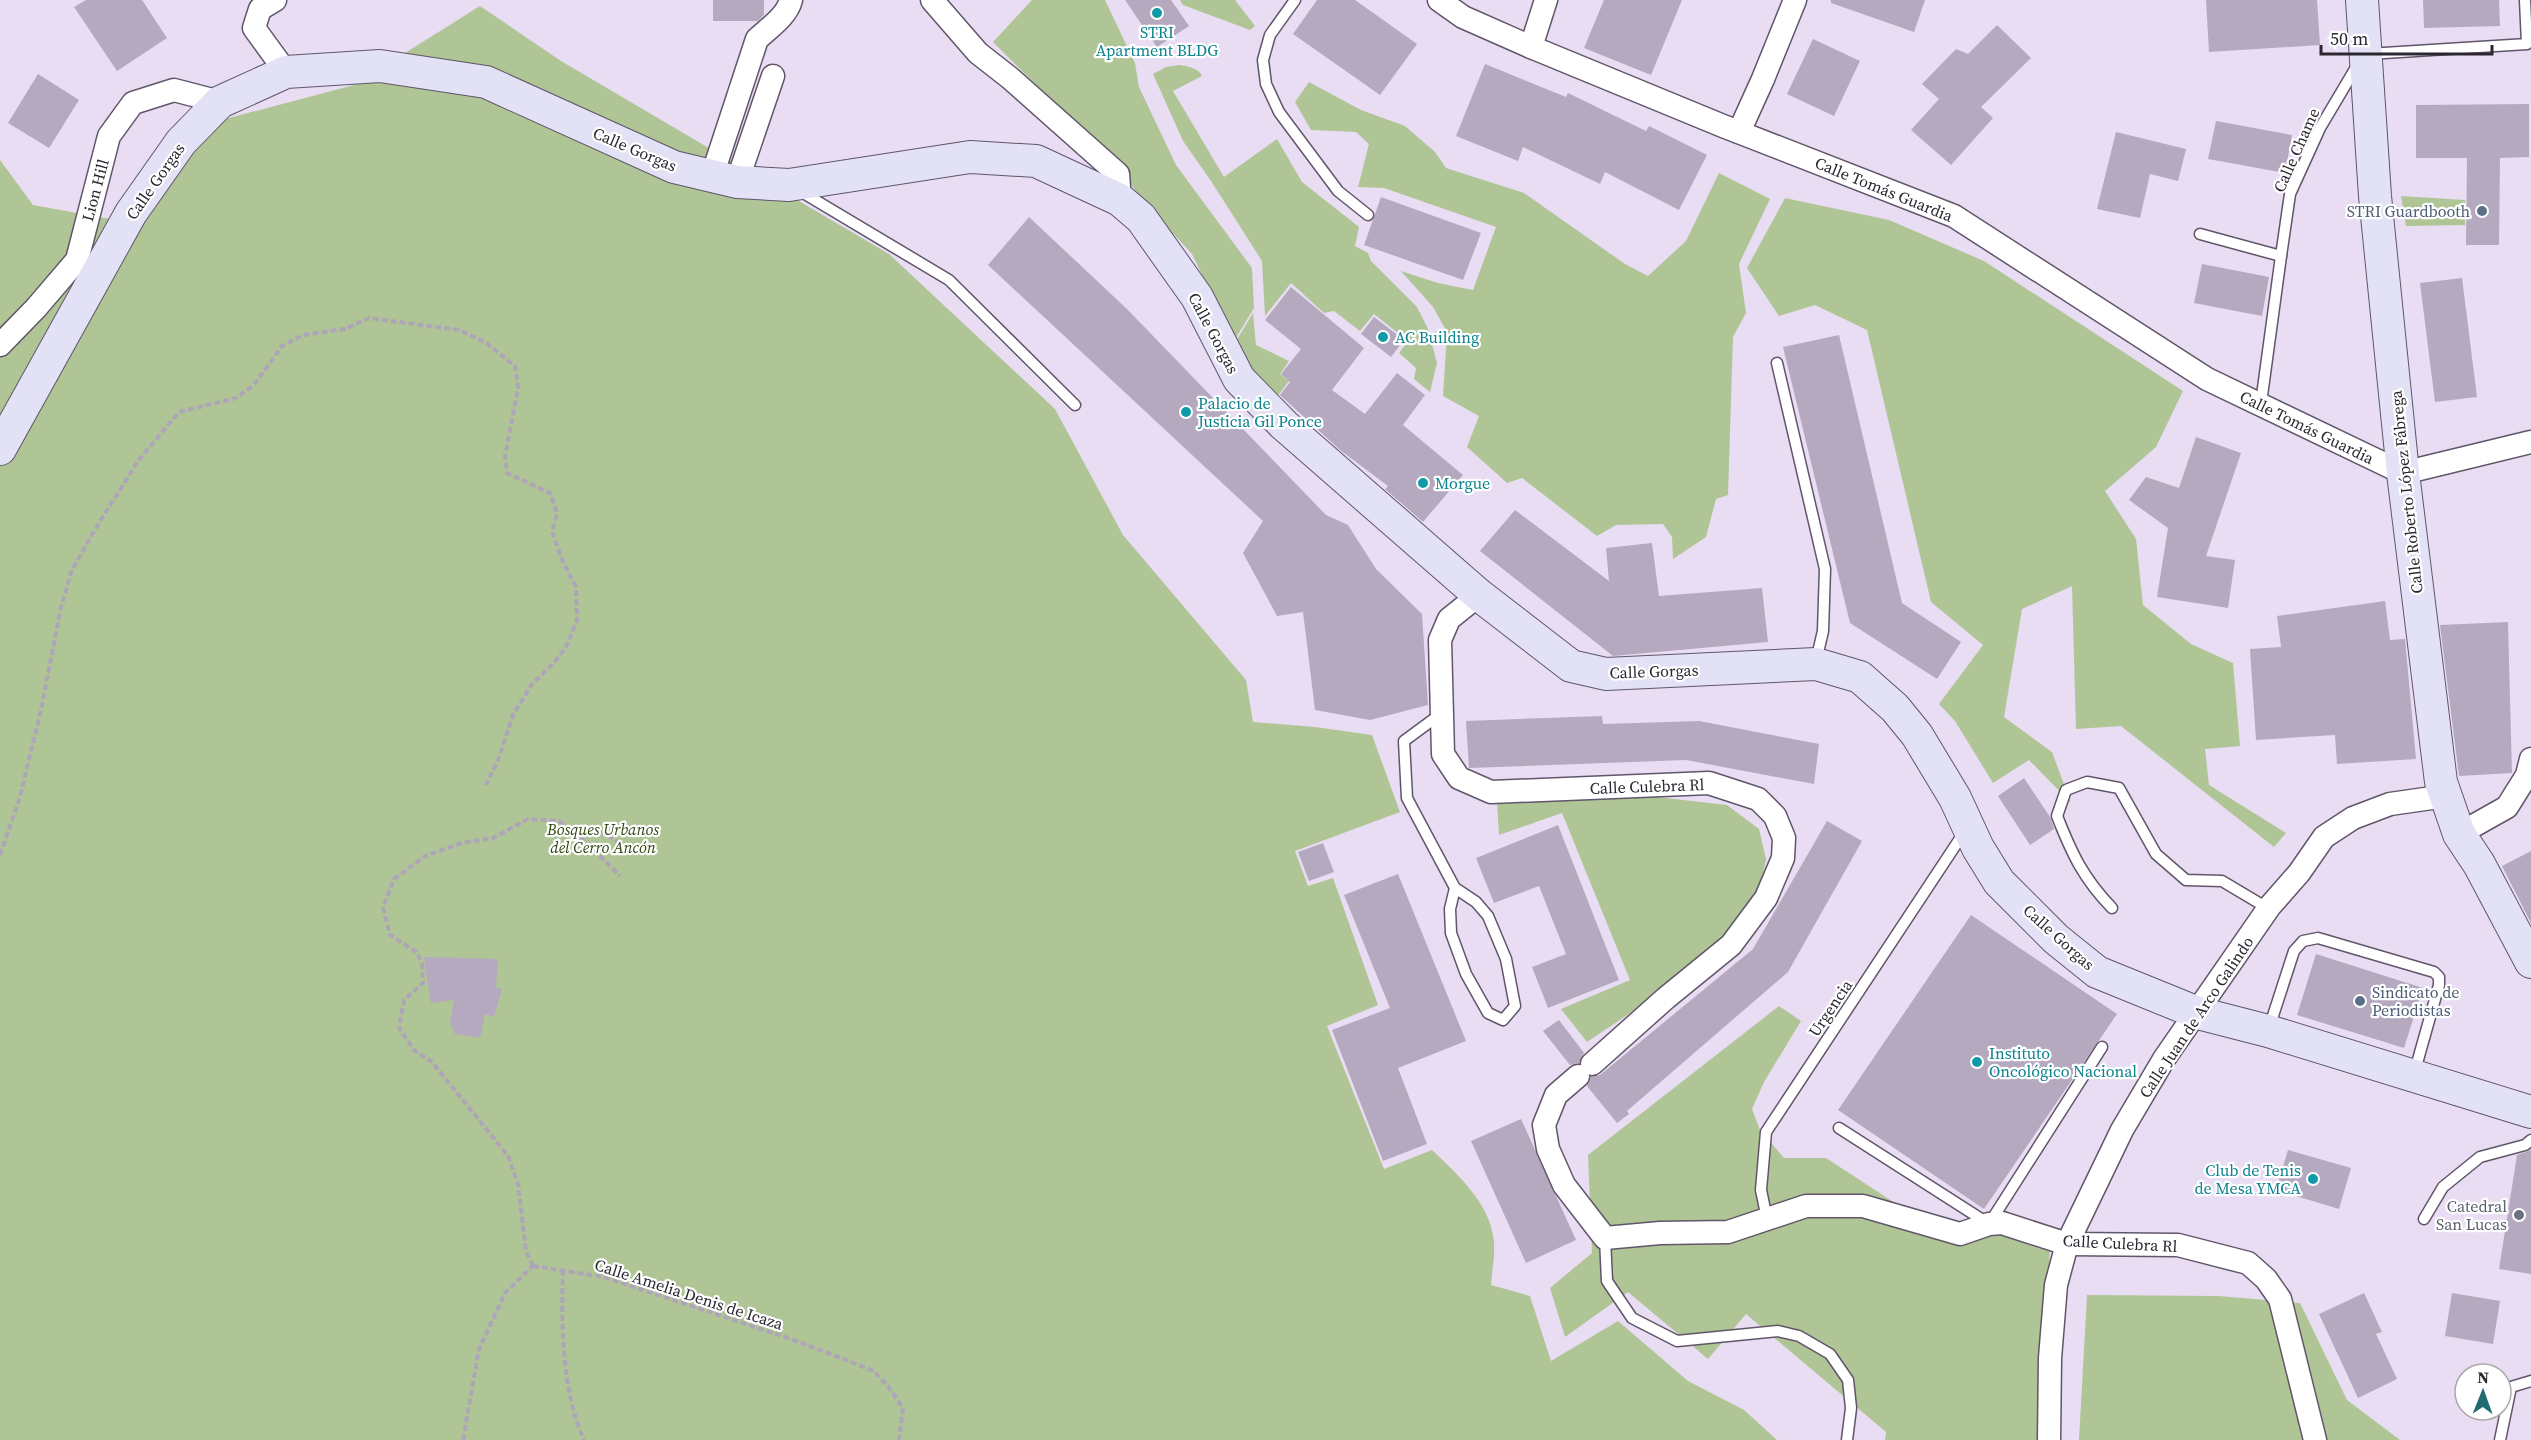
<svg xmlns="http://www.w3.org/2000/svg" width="2531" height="1440" viewBox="0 0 2531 1440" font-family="'Source Serif 4',serif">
<rect width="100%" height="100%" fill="#e9ddf4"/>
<!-- green -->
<g fill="#afc595">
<path d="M1032,0h73l30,63 4,24 37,78 76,103 2,40 -20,33 -42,-87 -55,-60 -12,-20 -132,-132z"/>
<path d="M1180,0h55l20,26 -5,4 -67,-25z"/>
<path d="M480,6l81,55 328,193 166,155 68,126 123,145 7,42 62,5 57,8 28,77 -105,39 13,35 25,-8 45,127 -51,21 57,143 48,-19c26,25 59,54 62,92 1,14 -2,29 -3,43l39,11 21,65 67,-40 70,60 56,29 33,30h-1777v-1280l33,45 110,20 48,-97 163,-43z"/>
<path d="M1179,65c8,1 20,3 23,11l-29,15 51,86 53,-38 25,43 57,45 -4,19 13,7 3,8 46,46 11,22 9,34 -7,29 -16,-13 2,-11 -17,-15 9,-12 -34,-27 -14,17 -26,-20 -10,2 -33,-30 -26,33 -3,-55 -51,-80 -28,-40 -30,-67 13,-7z"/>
<path d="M1309,82l52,28 44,16 30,26 11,16 78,25 101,71 23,12 38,-35 33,-68 51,26 -31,65 7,49 -13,24 -5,158 -12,4 -10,38 -33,22 -1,-22 -9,-13 -47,1 -19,11 -75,-58 -15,5 -40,-36 12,-31 -36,-20 4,-64 -14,-25 -32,-36 37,12 35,7 23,-63 -112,-39 -26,-1 11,-43 -13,-12 -45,-2 -16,-28z"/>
<path d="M2401,196l64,4v25l-59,1z"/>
<path d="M1785,198l104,22 95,41 199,130 -27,56 -51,44 31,48 7,66 48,39 42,19 7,83 -35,3 4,36 77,48 -12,14 -153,-121 -45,3 -4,-143 -50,23 -18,108 48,35 19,51 -42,-43 -36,23 -38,-62 -16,-17 44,-59 -52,-43 -64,-272 -52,-25 -36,11 -32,-48z"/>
<path d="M1253,313l3,32 33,16 -9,13 9,7 -13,17 -15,-12 -25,-45z"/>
<path d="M1648,796l79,9 32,24 7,30 -5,26 -19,36 -49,40 -2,11 -104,70 -26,-33 69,-29 -68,-167 -63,22 -2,-35z"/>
<path d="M1779,1006l22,15 -37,61 -12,27 8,21 24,28h42l118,77 69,-5 37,18 -11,192h-154l1,-8 -140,-118 -38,45 -80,-67 -63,45 -15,-49 42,-35 -4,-98z"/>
<path d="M2087,1295l132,1 81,7 47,97 53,40h-321z"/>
</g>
<!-- building -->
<g fill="#b5a9bf">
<path d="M86,0h56l25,38 -50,33 -43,-64z"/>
<path d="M713,0h51v15l-6,6h-45z"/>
<path d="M1125,0h46l18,26 -32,21z"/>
<path d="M1317,0h38l62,44 -37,51 -87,-61z"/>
<path d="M1604,0h78l-31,75 -67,-27z"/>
<path d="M1831,0h94l-11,32 -83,-29z"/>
<path d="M2206,0h111l3,45 -111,7z"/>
<path d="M2423,0h76l1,26 -76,2z"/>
<path d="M1997,25l34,33 -50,49 12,11 -42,47 -40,-35 28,-31 -17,-15 34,-35 12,5z"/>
<path d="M1813,39l47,22 -26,55 -47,-22z"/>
<path d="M1485,64l81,33 2,-4 78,38 3,-5 58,29 -28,55 -74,-38 -5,12 -77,-37 -5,14 -62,-25z"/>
<path d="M38,74l41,26 -30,48 -41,-25z"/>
<path d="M2529,104v53l-29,1 -1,87h-33l1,-87h-51v-53z"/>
<path d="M2216,121l76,14 -7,38 -77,-14z"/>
<path d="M2116,132l70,17 -8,32 -28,-7 -10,44 -43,-9z"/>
<path d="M1381,197l100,36 -18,47 -99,-35z"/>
<path d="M1029,217l98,92 199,206 22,10 28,44 46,45 6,91 -58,15 -55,-10 -12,-98 -26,4 -34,-63 20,-32 -275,-256z"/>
<path d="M2202,264l67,13 -7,39 -68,-13z"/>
<path d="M2462,278l15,119 -42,5 -15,-119z"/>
<path d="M1291,287l73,61 -32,42 33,24 32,-41 28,22 -22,30 60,50 -40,47 -38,-33 3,-3 -48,-36 -60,-55 10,-13 -9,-8 20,-25 -36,-29z"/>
<path d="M1374,317l30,23 -13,17 -30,-23z"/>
<path d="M1839,335l63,268 59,39 -24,37 -87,-56 -67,-276z"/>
<path d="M2196,437l45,16 -35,103 29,4 -7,48 -71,-11 11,-69 -39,-28 17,-23 33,11z"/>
<path d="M1515,510l94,71 -3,-33 46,-5 7,53 103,-8 6,54 -155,14 -133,-105z"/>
<path d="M2385,601l5,39 15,-1 11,120 -79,5 -2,-29 -79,5 -6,-91 31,-2 -4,-31z"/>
<path d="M2508,622l4,151 -53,3 -19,-151z"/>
<path d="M1602,716l1,8 96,-3 120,23 -5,40 -128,-24 -217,8 -3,-47z"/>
<path d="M2024,778l26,39 4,12 -24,16 -32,-49z"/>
<path d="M1827,821l35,20 -74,131 -161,139 2,3 -12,9 -30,-37 4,-9 9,-2 153,-126z"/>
<path d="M1558,825l61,155 -71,28 -16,-41 34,-13 -27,-68 -45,17 -18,-45z"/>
<path d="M1323,843l11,29 -25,9 -11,-29z"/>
<path d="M2531,851v72l-29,-57z"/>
<path d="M1398,874l68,167 -68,27 29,76 -44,17 -51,-131 58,-22 -46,-113z"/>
<path d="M1971,915l146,99 -133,195 -146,-99z"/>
<path d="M2316,954l107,34 -19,60 -107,-33z"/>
<path d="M424,957l74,2 -2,29 6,1 -8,28 -9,-3 -5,24 -25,-4 -5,-12 4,-22 -23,3z"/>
<path d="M1559,1020l25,33 -5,10 -9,2 -27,-34z"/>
<path d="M1521,1119l55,121 -50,23 -55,-122z"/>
<path d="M2288,1150l63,18 -12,41 -63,-19z"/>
<path d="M2531,1150v124l-32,-5 18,-114z"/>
<path d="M2364,1293l18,39 -6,2 21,45 -39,19 -39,-84z"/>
<path d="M2452,1293l48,8 -7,43 -48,-8z"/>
</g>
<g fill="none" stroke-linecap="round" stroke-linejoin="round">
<!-- lane casing -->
<g stroke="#605569" stroke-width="13">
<g id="lane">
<path d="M1295,0l-25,35 -7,25 3,24 13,28 59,79 30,24"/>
<path d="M2368,54l159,-10 -2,-44"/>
<path d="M800,191l149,89 126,125"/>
<path d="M2200,234l81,22 9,-62 30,-66 38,-64"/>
<path d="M1777,363l48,206 -2,62 -7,30"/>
<path d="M2261,403l20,-147"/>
<path d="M1442,713l-38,28 3,57 48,90 21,14 12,14 18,43 9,47 -12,14 -15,-7 -22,-39 -15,-41 -1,-24 5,-21"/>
<path d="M2112,908c-29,-30 -40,-54 -55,-92l9,-26 21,-8 32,6 37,66 30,26 36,1 37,22 11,3"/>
<path d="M2269,1028l25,-77 9,-10 15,-3 116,34 5,5v8l-25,89"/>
<path d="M1839,1128l150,96 113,-177"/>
<path d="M1767,1219l-6,-29 5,-58 199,-301"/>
<path d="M2424,1219l19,-32 37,-30 45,-12 6,-5"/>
<path d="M1605,1238l2,43 25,37 45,23 101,-10 21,5 31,18 18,26 3,28 -4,32"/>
<path d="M2500,1440l11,-53 20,-6"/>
</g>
</g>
<!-- street casing -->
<g stroke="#605569" stroke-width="25">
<g id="street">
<path d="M275,0l-15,9 -6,19 32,44"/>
<path d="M932,0l46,53 32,25 108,96 2,26"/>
<path d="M1439,0l24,17 68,30 192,79 231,90 253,163 196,94 128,-31"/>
<path d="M1531,47l15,-47"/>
<path d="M1739,132l24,-53 32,-79"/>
<path d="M712,176l45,-137c12,-11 30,-23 34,-39"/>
<path d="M737,182l36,-106"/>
<path d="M0,345l36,-37 41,-48 32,-124 24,-33 41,-13 46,12"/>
<path d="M1479,595l-30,24 -9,21 3,114 16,24 32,14 218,-9 49,16 17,17 9,22 -1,20 -17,40 -35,47 -65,53 -74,66"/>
<path d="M2459,834l48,-27 20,-32 4,-16"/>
<path d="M1578,1076l-22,19 -12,30 4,24 16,36 41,53 55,-5 68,-1 78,-26h57l97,28 29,-10 13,-1 65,21 111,1 70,18 18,16 14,20 35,141"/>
<path d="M2049,1440l1,-82 6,-73 11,-41 55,-114 42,-71 106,-153 29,-33 25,-36 29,-19 37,-14 56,-8"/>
</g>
</g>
<!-- secondary casing -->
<g stroke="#605569" stroke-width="34">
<g id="secondary">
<path d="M2362,0l13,196 28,277 38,309 18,52 20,30 52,98"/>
<path d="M0,449l131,-236 50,-71 39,-40 66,-30 94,-6 106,16 188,85 63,15 52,3 181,-28 66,4 84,39 21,18 56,79 42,82 45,46 195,170 92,71 35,8 210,-10 44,13 35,31 22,27 38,63 23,50 21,34 57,57 41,33 101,41 70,18 263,81"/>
</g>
</g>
<!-- path -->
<g stroke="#afa5b8" stroke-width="4" stroke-dasharray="6 3" stroke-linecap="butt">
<path d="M573,831c18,-6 34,2 48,14"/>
<path d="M0,855l20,-58 21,-87 20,-103 11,-37 25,-44 41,-65 41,-49 57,-14 18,-13 28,-39 21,-11 42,-6 24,-11 90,12 26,12 30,24 3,22 -13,68 2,17 43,20 7,20 -5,19 11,30 13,25 1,33 -11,27 -13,17 -21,20 -19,31 -15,45 -12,25"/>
<path d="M533,1266l-7,-15 -8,-67 -10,-28 -76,-94 -18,-12 -15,-22 5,-28 19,-17 -1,-20 -6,-11 -26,-17 -7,-27 11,-29 31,-23 36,-13 32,-5 35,-19 31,2 31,25 30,30"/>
<path d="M533,1266l71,11 187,62 52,20 31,12 16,18 13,19 -4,32"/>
<path d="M563,1270c-2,53 -1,122 21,170"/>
<path d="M463,1440l16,-91 26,-56 28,-27"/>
</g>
<!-- lane -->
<use href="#lane" stroke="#fff" stroke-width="10"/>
<!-- street -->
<use href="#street" stroke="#fff" stroke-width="22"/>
<!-- secondary -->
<use href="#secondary" stroke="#e2e1f5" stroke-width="32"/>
</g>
<!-- markers -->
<g fill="#0f9aa8" stroke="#fff" stroke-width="2">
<circle cx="1157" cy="13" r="6"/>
<circle cx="1383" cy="337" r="6"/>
<circle cx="1186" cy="412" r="6"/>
<circle cx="1423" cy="483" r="6"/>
<circle cx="1977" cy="1062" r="6"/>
<circle cx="2313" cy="1179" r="6"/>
</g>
<g fill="#5c6f8a" stroke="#fff" stroke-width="2">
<circle cx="2482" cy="211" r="6"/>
<circle cx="2360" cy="1001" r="6"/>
</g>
<circle fill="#6b7280" stroke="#fff" stroke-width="2" cx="2519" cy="1215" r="6"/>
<g text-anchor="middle" stroke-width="4.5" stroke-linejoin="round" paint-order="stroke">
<!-- culture labels -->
<g font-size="16" fill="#0d838f" stroke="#fff" text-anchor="start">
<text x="1157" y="38" text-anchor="middle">STRI<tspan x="1157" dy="18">Apartment BLDG</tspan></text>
<text x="1395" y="343">AC Building</text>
<text x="1198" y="409">Palacio de<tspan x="1198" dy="18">Justicia Gil Ponce</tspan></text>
<text x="1435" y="489">Morgue</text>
<text x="1989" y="1059">Instituto<tspan x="1989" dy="18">Oncológico Nacional</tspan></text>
<text x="2301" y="1176" text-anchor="end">Club de Tenis<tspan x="2301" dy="18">de Mesa YMCA</tspan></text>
</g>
<!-- street labels -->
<g font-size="16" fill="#2b262f" stroke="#fff">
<text transform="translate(635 149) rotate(23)" y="6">Calle Gorgas</text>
<text transform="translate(2296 150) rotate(-66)" y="6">Calle Chame</text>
<text transform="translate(155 181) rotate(-55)" y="6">Calle Gorgas</text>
<text transform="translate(1884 189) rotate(22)" y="6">Calle Tomás Guardia</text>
<text transform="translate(95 190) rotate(-75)" y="6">Lion Hill</text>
<text transform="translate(1214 333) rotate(62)" y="6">Calle Gorgas</text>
<text transform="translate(2307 427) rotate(26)" y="6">Calle Tomás Guardia</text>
<text transform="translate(2406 492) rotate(-96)" y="6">Calle Roberto López Fábrega</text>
<text transform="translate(1654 671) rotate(-2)" y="6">Calle Gorgas</text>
<text transform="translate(1647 786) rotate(-2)" y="6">Calle Culebra Rl</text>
<text transform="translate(2059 937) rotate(42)" y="6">Calle Gorgas</text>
<text transform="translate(1830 1008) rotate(-56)" y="6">Urgencia</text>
<text transform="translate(2196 1017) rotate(-56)" y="6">Calle Juan de Arco Galindo</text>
<text transform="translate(2120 1243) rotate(3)" y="6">Calle Culebra Rl</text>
<text transform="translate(689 1294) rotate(18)" y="6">Calle Amelia Denis de Icaza</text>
</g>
<!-- service labels -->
<g font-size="16" fill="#4e5e75" stroke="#fff" text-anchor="end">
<text x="2470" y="217">STRI Guardbooth</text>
<text x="2372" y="998" text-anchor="start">Sindicato de<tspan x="2372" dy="18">Periodistas</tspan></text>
</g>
<!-- park labels -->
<g font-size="16" font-style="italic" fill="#324712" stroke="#fff">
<text x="603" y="835">Bosques Urbanos<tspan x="603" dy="18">del Cerro Ancón</tspan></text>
</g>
<!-- worship labels -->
<g font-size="16" fill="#5b616d" stroke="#fff" text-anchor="end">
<text x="2507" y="1212">Catedral<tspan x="2507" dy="18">San Lucas</tspan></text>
</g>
</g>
<!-- north arrow -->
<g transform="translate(2483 1392) rotate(1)"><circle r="28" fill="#ffffff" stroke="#aaa8ac" stroke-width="1.5"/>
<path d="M0-4.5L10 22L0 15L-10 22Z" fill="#216b75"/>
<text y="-9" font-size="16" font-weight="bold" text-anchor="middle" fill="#2b262f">N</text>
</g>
<!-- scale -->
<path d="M2321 45v9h171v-9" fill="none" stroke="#2b262f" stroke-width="3"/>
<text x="2330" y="45" font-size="18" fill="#2b262f" stroke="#ffffff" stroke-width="4.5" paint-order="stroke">50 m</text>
</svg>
